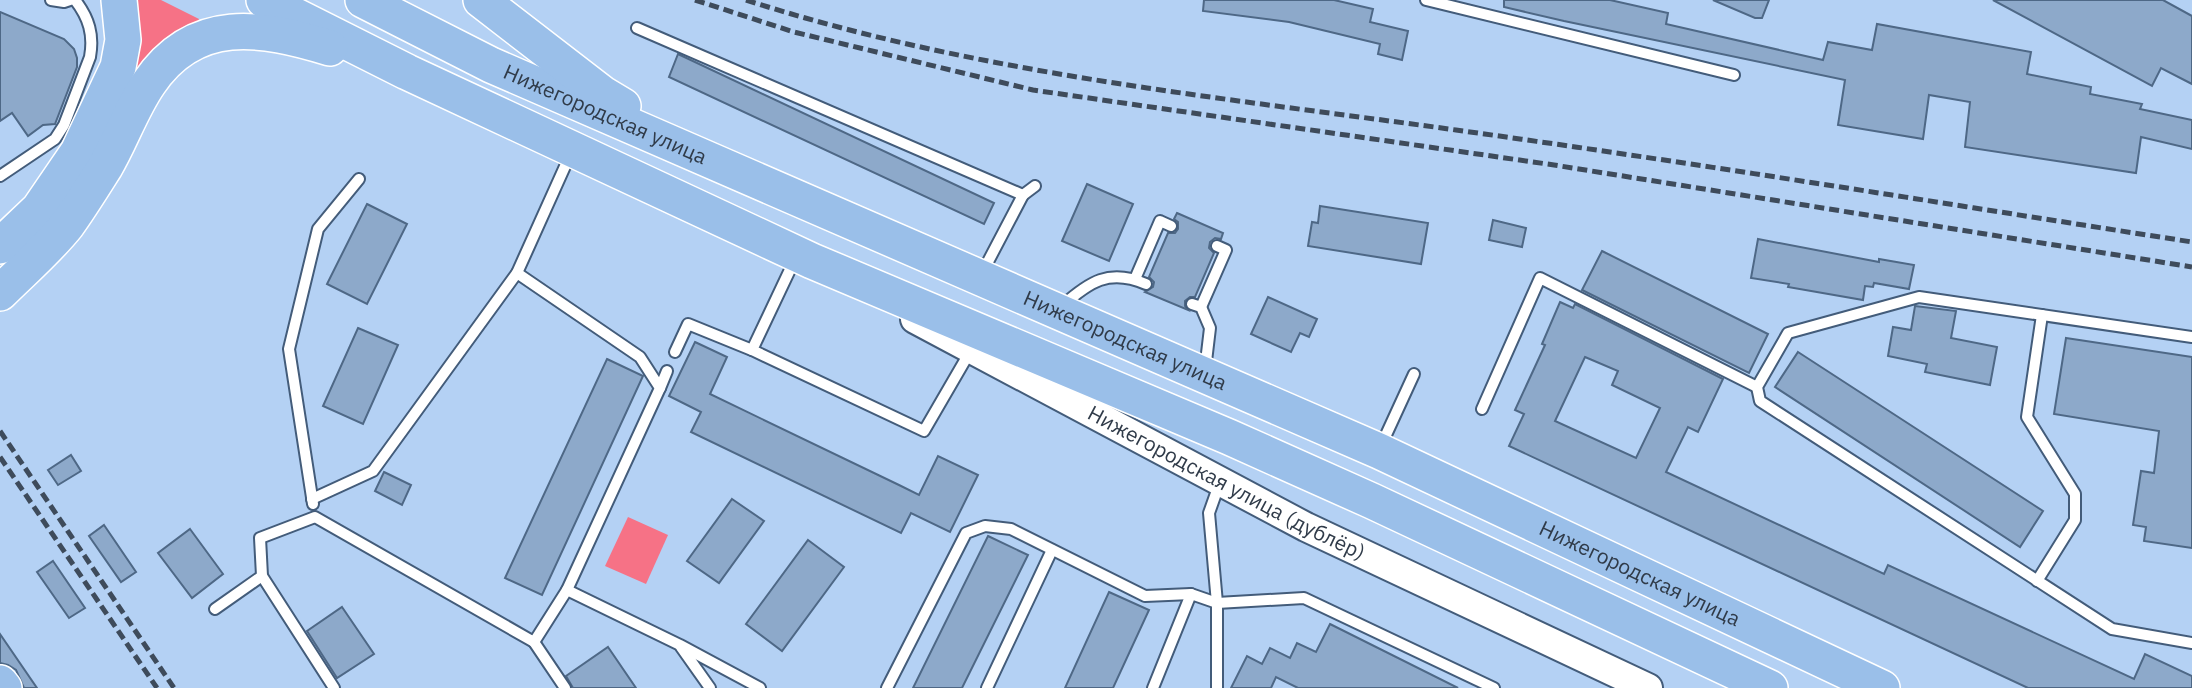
<svg xmlns="http://www.w3.org/2000/svg" width="2192" height="688" viewBox="0 0 2192 688" font-family="'IBM Plex Sans',sans-serif">
<rect width="100%" height="100%" fill="#b4d1f4"/>
<!-- green -->
<g fill="#f67286">
<path d="M132,0h29l38,19 -2,5 -63,48z"/>
<path d="M628,517l40,18 -22,49 -41,-18z"/>
</g>
<!-- building -->
<g fill="#8da9ca" stroke="#4e6886" stroke-width="2" fill-rule="evenodd">
<path d="M1204,0h130l39,9 -3,13 38,9 -6,29 -24,-6 2,-10 -91,-22 -86,-11z"/>
<path d="M1504,0h106l58,13 -2,11 157,36 5,-18 44,8 5,-26 154,28 -4,22 64,13 -1,7 52,10 -2,5 52,11v29l-51,-12 -5,36 -171,-26 5,-45 -41,-7 -6,44 -85,-14 7,-45 -281,-59 -60,-14z"/>
<path d="M1713,0h56l-7,18h-7z"/>
<path d="M1993,0h170l29,16v68l-31,-16 -9,18z"/>
<path d="M0,12l64,27 10,10 3,9v9l-22,57 -12,1 -15,11 -16,-23 -12,8z"/>
<path d="M678,54l316,149 -10,21 -315,-147z"/>
<path d="M1087,184l46,20 -24,57 -47,-20z"/>
<path d="M367,204l40,20 -40,80 -40,-20z"/>
<path d="M1320,206l108,17 -7,41 -113,-18 4,-24 6,1z"/>
<path d="M1177,213l46,20 -2,6 -6,-1 -5,4 -1,6 5,5 -19,44h-5l-5,4v5l3,4 -43,-18 8,-5 1,-5 -5,-5 19,-44h7l3,-4v-7l-4,-3z"/>
<path d="M1493,220l33,8 -4,19 -33,-7z"/>
<path d="M1758,239l121,23v-3l35,6 -5,24 -35,-6 -1,4 -8,-1 -2,14 -75,-13 1,-3 -38,-6z"/>
<path d="M1602,251l166,83 -19,39 -167,-83z"/>
<path d="M1268,297l49,22 -8,18 -9,-4 -9,19 -40,-18z"/>
<path d="M1560,302l13,6 2,-4 148,75 -25,53 -10,-5 -22,45 218,102 4,-9 246,114 11,-25 47,22v12h-164l-519,-242 15,-32 -9,-4 30,-65 -3,-1zM1585,357l33,14 -6,14 48,23 -24,50 -81,-37z"/>
<path d="M1915,306l41,5 -5,27 46,9 -7,38 -65,-13 2,-8 -39,-8 5,-29 18,3z"/>
<path d="M358,328l40,17 -35,79 -40,-18z"/>
<path d="M2066,338l126,19v191l-48,-7 2,-14 -13,-2 8,-54 13,2 5,-42 -105,-17z"/>
<path d="M695,342l32,15 -17,37 189,91 20,10 19,-39 40,19 -28,57 -39,-19 -10,20 -210,-101 10,-20 -32,-16z"/>
<path d="M1798,352l245,159 -23,36 -245,-160z"/>
<path d="M607,359l36,17 -101,219 -37,-17z"/>
<path d="M71,455l10,16 -23,14 -10,-15z"/>
<path d="M384,472l27,13 -9,20 -27,-14z"/>
<path d="M732,499l32,22 -45,62 -32,-22z"/>
<path d="M104,525l32,47 -15,10 -32,-46z"/>
<path d="M190,529l33,45 -31,24 -34,-45z"/>
<path d="M988,536l40,19 -66,133h-49z"/>
<path d="M808,540l36,27 -62,84 -36,-27z"/>
<path d="M53,561l32,47 -16,10 -32,-46z"/>
<path d="M1109,592l40,18 -36,78h-48z"/>
<path d="M342,607l32,47 -37,24 -30,-47z"/>
<path d="M1330,624l128,64h-160l-22,-11 -5,11h-40l16,-32 15,8 8,-16 20,10 7,-15 19,9z"/>
<path d="M0,634l37,54h-13l-8,-18 -8,-5 -8,-2z"/>
<path d="M608,647l28,41h-63l-7,-12z"/>
</g>
<g fill="none" stroke-linecap="round" stroke-linejoin="round">
<!-- service casing -->
<g stroke="#435c7a" stroke-width="14">
<g id="service">
<path d="M51,0l13,2 6,-2"/>
<path d="M1426,0l308,75"/>
<path d="M637,28l386,167 -42,80"/>
<path d="M0,176l55,-37 9,-14 26,-68c4,-22 -1,-39 -15,-57"/>
<path d="M1023,195l12,-9"/>
<path d="M796,257l-44,93 172,81 47,-81"/>
<path d="M517,273l123,84 20,31 -93,202"/>
<path d="M1135,279l25,-58 11,5"/>
<path d="M1192,304l9,3 9,21 -5,42"/>
<path d="M1062,306c27,-24 47,-38 84,-22"/>
<path d="M1201,307l25,-57 -9,-4"/>
<path d="M2192,337l-273,-40 -131,36 -31,54 3,14 352,228 80,14"/>
<path d="M675,352l13,-28 64,26"/>
<path d="M660,388l7,-17"/>
<path d="M1482,409l58,-131 217,109"/>
<path d="M1380,448l34,-74"/>
<path d="M312,499l61,-28 144,-198 54,-120"/>
<path d="M313,504l-24,-155 29,-120 41,-50"/>
<path d="M2037,581l38,-61v-26l-48,-77 15,-102"/>
<path d="M215,609l47,-33"/>
<path d="M534,642l31,46"/>
<path d="M681,647l29,41"/>
<path d="M334,688l-72,-112 -2,-38 55,-21 219,125 33,-52 113,55 80,43"/>
<path d="M887,688l79,-155 19,-7 26,3 134,67 46,-2 26,9 87,-5 190,90"/>
<path d="M987,688l65,-138"/>
<path d="M1153,688l38,-94"/>
<path d="M1217,688v-85l-8,-90 11,-31"/>
</g>
</g>
<!-- tertiary casing -->
<g stroke="#435c7a" stroke-width="32">
<g id="tertiary">
<path id="s1" d="M915,319l391,208 342,161"/>
</g>
</g>
<!-- primary casing -->
<g stroke="#fff" stroke-width="38">
<g id="primary">
<path d="M264,0l143,72 405,189 417,176 143,64 398,187"/>
<path id="s2" d="M363,0l128,65 888,386 503,237"/>
<path d="M481,0l122,94 20,12"/>
<path d="M0,246l39,-37 39,-57 40,-85 5,-27 -4,-40"/>
<path d="M0,293c22,-22 47,-43 67,-68 13,-18 26,-39 38,-58 16,-27 26,-58 44,-84 46,-68 112,-56 181,-35"/>
<path d="M0,683l4,5"/>
</g>
</g>
<!-- service -->
<use href="#service" stroke="#fff" stroke-width="10"/>
<!-- tertiary -->
<use href="#tertiary" stroke="#fff" stroke-width="28"/>
<!-- primary -->
<use href="#primary" stroke="#9abfe9" stroke-width="35"/>
<!-- rail -->
<g stroke="#3e4b5b" stroke-width="5" stroke-dasharray="10 5" stroke-linecap="butt">
<path d="M695,0l99,32 239,58 521,75 638,102"/>
<path d="M746,0c229,74 473,97 710,130 246,34 491,74 736,112"/>
<path d="M0,431l174,257"/>
<path d="M0,457l157,231"/>
</g>
</g>
<g text-anchor="middle" stroke-width="7" stroke-linejoin="round" paint-order="stroke">
<!-- street labels -->
<g font-size="21" fill="#303b49" stroke="#b4d1f4">
<text dy="7" stroke="none"><textPath href="#s2" startOffset="268">Нижегородская улица</textPath></text>
<text dy="7" stroke="none"><textPath href="#s2" startOffset="835">Нижегородская улица</textPath></text>
<text dy="7" stroke="none"><textPath href="#s1" startOffset="352">Нижегородская улица (дублёр)</textPath></text>
<text dy="7" stroke="none"><textPath href="#s2" startOffset="1400">Нижегородская улица</textPath></text>
</g>
</g>
</svg>
